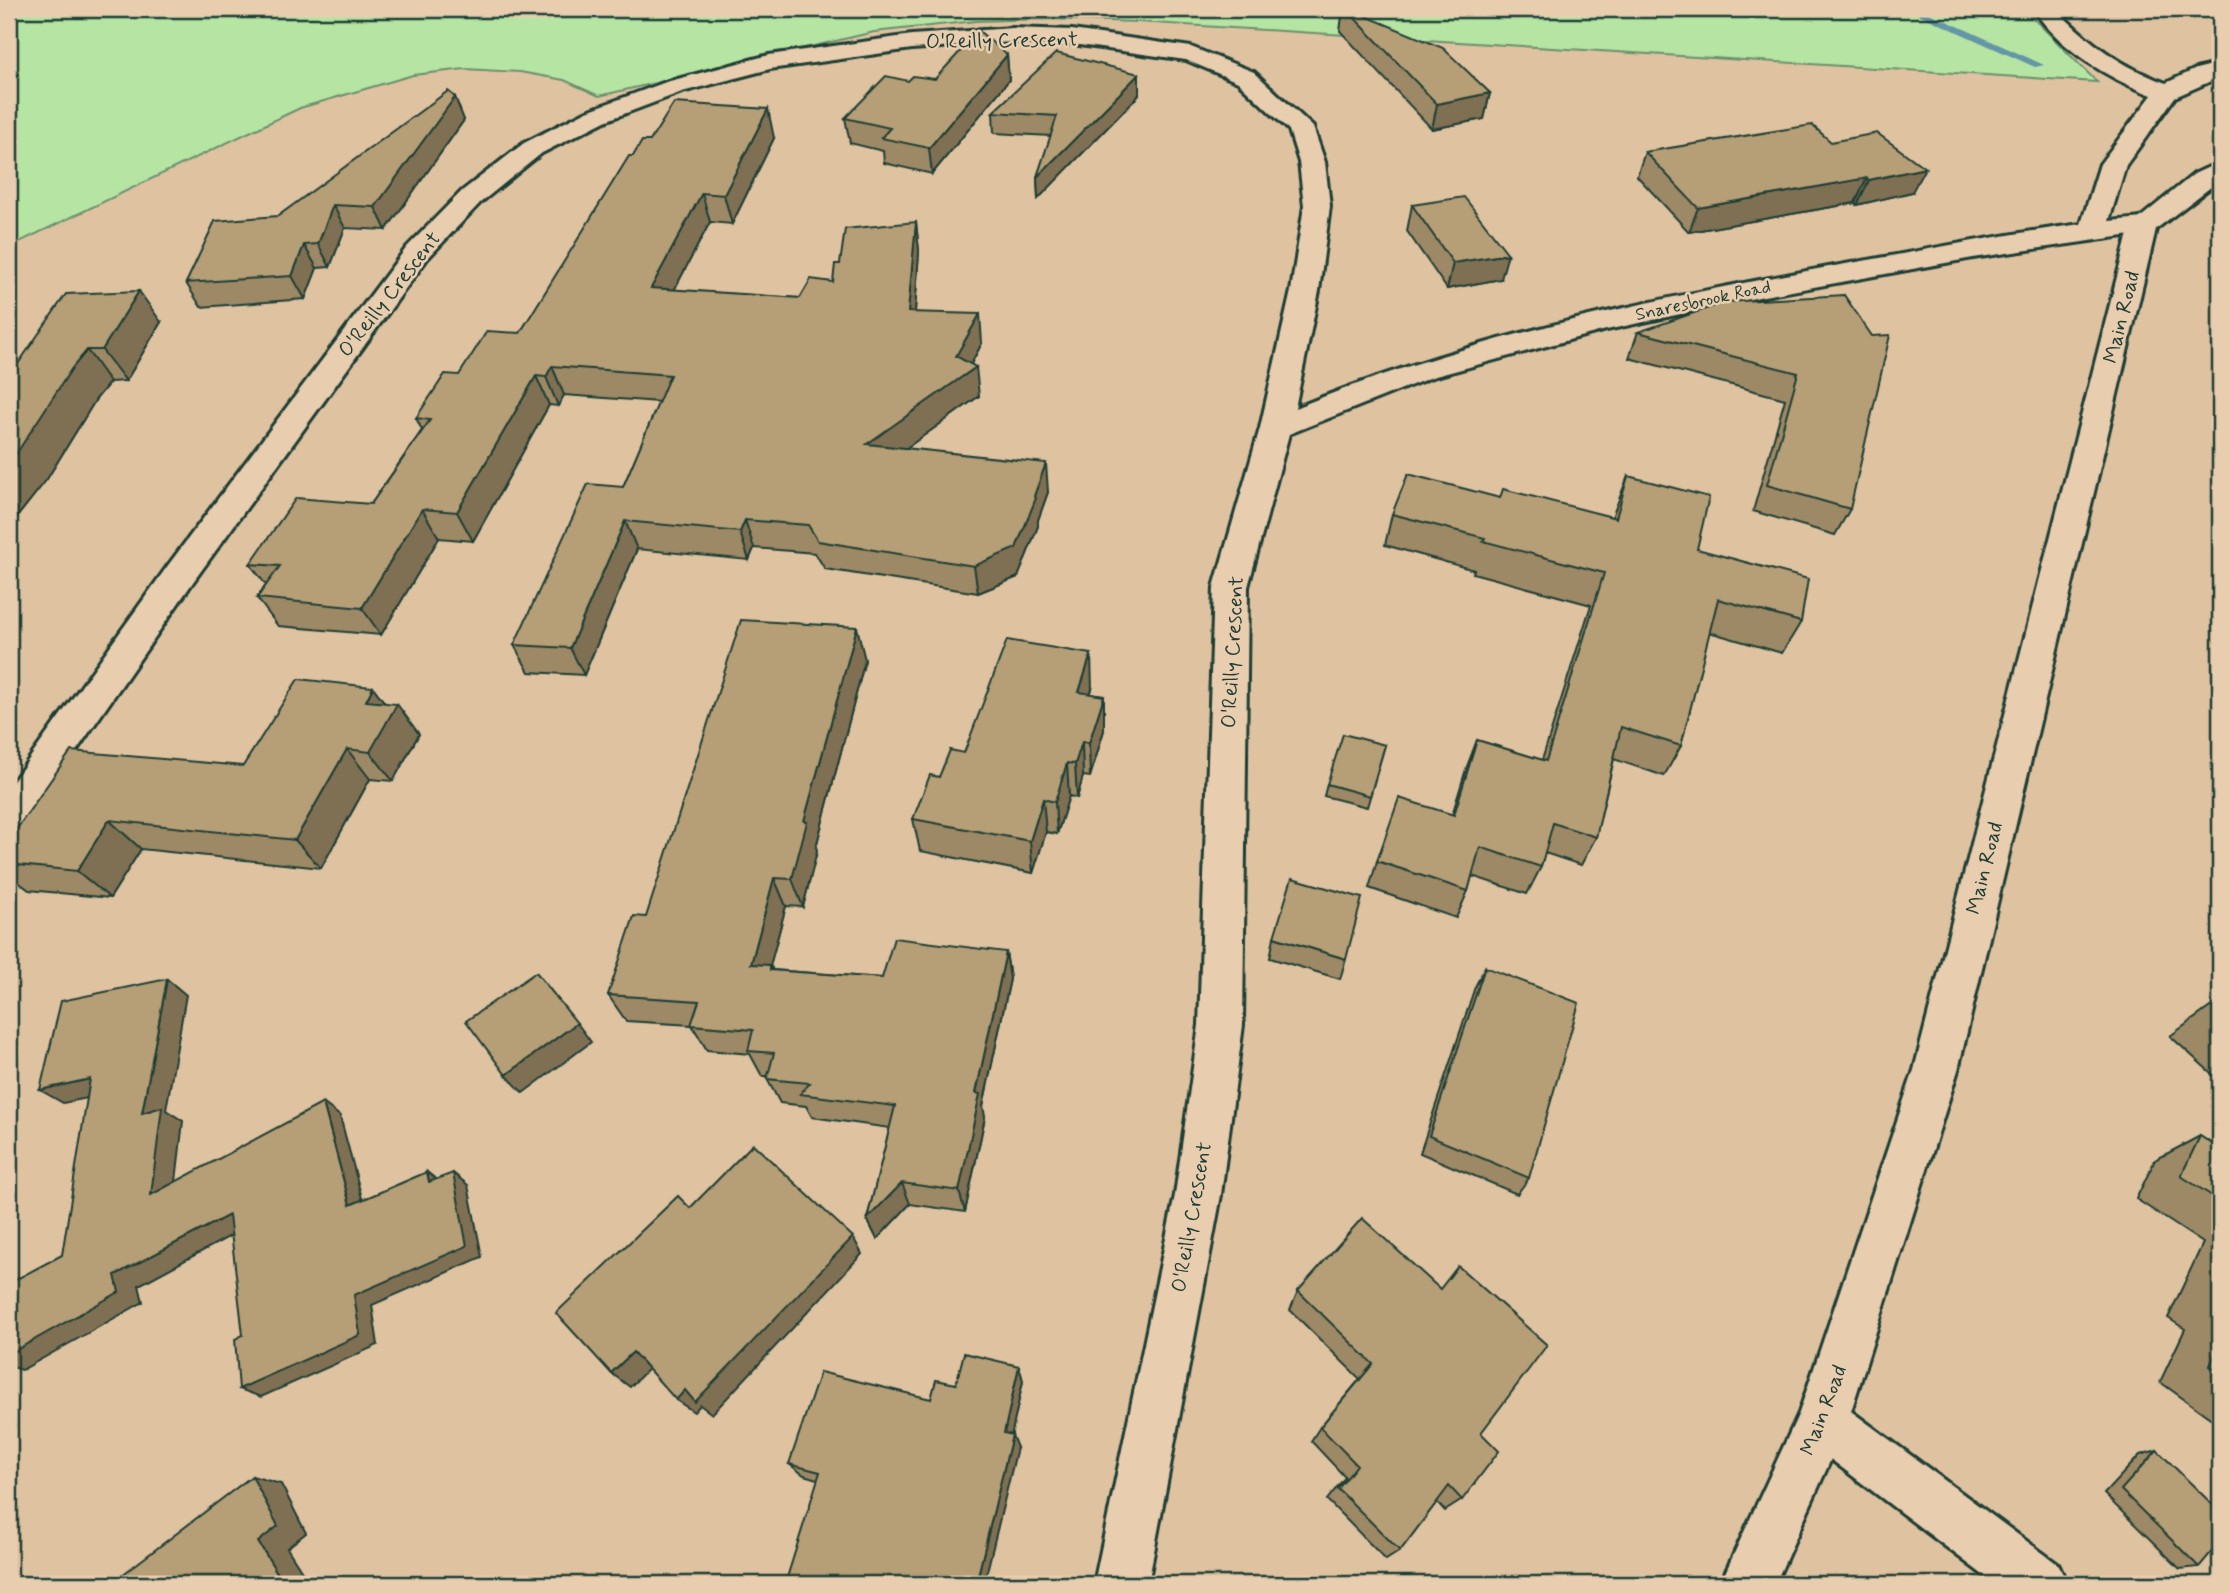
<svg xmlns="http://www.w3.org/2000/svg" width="2229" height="1593" viewBox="0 0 2229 1593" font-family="Mynerve,sans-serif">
<rect width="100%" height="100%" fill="#dfc3a1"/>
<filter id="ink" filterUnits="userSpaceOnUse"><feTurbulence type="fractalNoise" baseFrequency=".0143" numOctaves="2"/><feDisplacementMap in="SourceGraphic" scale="14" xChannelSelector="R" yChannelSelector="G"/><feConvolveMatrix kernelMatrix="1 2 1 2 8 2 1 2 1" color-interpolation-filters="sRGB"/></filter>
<g filter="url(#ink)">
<!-- green -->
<path fill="#b5e4a3" stroke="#6a906c" stroke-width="2" d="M9,9h2015l73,73 -959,-60 -91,-3 -71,2 -102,11 -275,64 -35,-16 -44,-8 -55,-3 -52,6 -113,33 -291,139z"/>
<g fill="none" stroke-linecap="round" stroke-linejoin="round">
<!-- stream -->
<path fill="#6396a6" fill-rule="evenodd" d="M1907,9h13l124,56 -9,2z"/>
<!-- street casing -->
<g stroke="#1f3d34" stroke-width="6">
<g id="street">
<path d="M2033,9h23c32,33 66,58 110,74l30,-14 24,-6v14l-45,20 -49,68 -17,56 34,-3 9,2 4,6 -4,6 -179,26 -209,38 -162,35 -170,46 -143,57 -41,153 -5,438 -22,170 -73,389h-54l81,-389 24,-170 15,-438 46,-159 31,-137 13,-85 -5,-44 -10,-32 -51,-48 -52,-22 -114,-16 -60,-2 -100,7 -142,20 -88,23 -77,29 -63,32 -62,50 -53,56 -234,323 -170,246 -14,5v-46l160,-223 238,-317 55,-56 62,-48 63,-32 79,-29 103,-27 143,-20 100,-7 60,2 119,17 63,25 59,55 12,35 5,44 -11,85 -24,117c178,-73 367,-111 556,-145 77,-13 153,-29 230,-39l19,-60 52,-69c-45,-17 -91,-45 -119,-86z"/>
<path d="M1822,1395l18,8 219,162 8,19h-72l-191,-145 -8,-18 8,-18z"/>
</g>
</g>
<!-- secondary casing -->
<g stroke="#1f3d34" stroke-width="6">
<path id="secondary" d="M2220,162v18l-64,49 -198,841 -110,351 -73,163h-55l79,-171 115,-343 216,-844 64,-52z"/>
</g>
<!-- street -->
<use href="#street" fill="#e8cdaf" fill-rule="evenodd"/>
<!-- secondary -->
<use href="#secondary" fill="#e8cdaf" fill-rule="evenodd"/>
</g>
<!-- wall -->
<g fill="#9d8965" stroke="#1f3d34" stroke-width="2">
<path d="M1343,9h6l141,84 -6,26 -52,10 -92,-98z"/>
<path d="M2121,9h61l-5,8z"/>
<path d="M1007,55l2,25 -77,94 -48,-11 -1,-12 -33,-8 -5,-25 63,-37 27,-2z"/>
<path d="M1139,74v21l-101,104 -1,-22 14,-41 -57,-3 -1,-21z"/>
<path d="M455,97l9,23 -78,110 -41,-2 -15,39 -13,1 -12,31 -104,8 -15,-24 92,-67z"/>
<path d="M774,138l-42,86 -22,-2 -36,68 126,8 33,-16 7,-18 76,-42 3,29 -4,61 67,31 -11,21 8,32 -73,52 142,44 -10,28v6l-20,51 -40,16 -153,-24 -10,-16 -61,-5 -5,12 -112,-11 -53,126 -55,-3 -15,-27 109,-158 36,-85 -95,-7 -6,11 -9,-1 -76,136 -34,-3 -58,97 -103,-9 -21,-28 9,-13 -16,-21 121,-60 51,-74 -6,-12 43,-43 61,-42 113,-177 17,-15z"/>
<path d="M1831,142l81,50 -55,13 -2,-2 -166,29 -52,-56 8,-24z"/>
<path d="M1412,205l89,74 -54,10 -40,-58z"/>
<path d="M1844,295l6,214 -15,26 -82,-24 32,-112 -156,-41 9,-26z"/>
<path d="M161,322l-35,59 -16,1 -14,17 -49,80 -38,48v-150z"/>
<path d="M1628,476l69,73 104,73 -19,31 -73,-21 -28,114 -17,30 -50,-17 -18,78 -15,28 -36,-12 -4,14 -14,27 -55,-18 -4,15 -12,27 -87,-30 8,-27 75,-46 14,-46 11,-29 65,20 49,-155 -118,-32 1,-3 -89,-25 7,-31 108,-16 112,19z"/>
<path d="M865,660l-49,187 1,4 -14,56 -17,-1 -16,59 3,5 109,8 124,-26 4,27 -27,127 2,11 -20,95 -55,-8 -33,35 -10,-20 23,-91 -78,-11 -6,-11 -26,-3 -13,-24 1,-3h-6l-12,-22 -43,-4 -15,-25 -66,-4 -18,-26 38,-78z"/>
<path d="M373,687l12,16 34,31 -26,47 -23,-2 -49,89 -180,-19 -31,49 -81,-8 -20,-15v-35l234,-74z"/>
<path d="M1092,689l-2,5 14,2v34l-14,47 -7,-1 -6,22 -8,-2 -12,38 -11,-2 -13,41 -113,-22 -7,-32 26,-42 25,-24z"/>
<path d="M1385,745l-18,62 -43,-11 3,-12z"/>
<path d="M1274,937l72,22 -6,20 -70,-21z"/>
<path d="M1485,967l44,211 -12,16 -97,-41 55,-166z"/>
<path d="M2220,1000v81l-50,-45z"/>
<path d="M2200,1136l20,13v276l-60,-43 25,-53 -17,-11 35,-75 -67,-44 19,-39z"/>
<path d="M1298,1291l183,142 -19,67 -17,11 -8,-9 -37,49 -14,9 -59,-60 18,-23 -34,-36 9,-14 40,-48 -70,-69z"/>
<path d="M1019,1366l4,15 -12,54 6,13 -200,31 -13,-4 -15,-11 142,-65 25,-15z"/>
<path d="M2157,1450l42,117 -19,2 -76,-75 36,-39z"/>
</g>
<!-- shaded-wall -->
<g fill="#7f6f53" stroke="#1f3d34" stroke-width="2">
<path d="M1007,55l2,25 -77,94 -3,-26z"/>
<path d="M1139,74v21l-101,104 -1,-22z"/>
<path d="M1490,93l-6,26 -52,10 5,-25z"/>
<path d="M455,97l9,23 -78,110 -11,-23z"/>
<path d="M768,109l6,29 -42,86 -8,-29z"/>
<path d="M1925,168l-13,24 -55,13 12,-25z"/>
<path d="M1867,178l-12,25 -166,29 9,-24z"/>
<path d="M702,193l8,29 -50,95 -9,-29z"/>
<path d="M333,205l12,23 -15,39 -12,-23z"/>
<path d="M916,222l3,29 -6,90 -5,-29z"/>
<path d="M304,245l13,23 -12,31 -13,-23z"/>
<path d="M1508,254l-7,25 -54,10 6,-26z"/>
<path d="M139,291l22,31 -35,59 -24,-31z"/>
<path d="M980,314l2,29 -17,32 11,-8 3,29 -106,76 -6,-28 89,-88z"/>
<path d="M87,350l23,32 -14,17 -49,80 -38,48v-65l63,-94z"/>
<path d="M552,366l12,29 -6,11 -12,-29z"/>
<path d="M536,376l13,29 -76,136 -16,-29z"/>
<path d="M1046,463l2,29 -10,28v6l-20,51 -40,16 -4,-27 60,-70z"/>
<path d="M422,509l17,29 -58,97 -19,-27z"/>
<path d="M745,520l9,28 -5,12 -9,-28z"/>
<path d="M625,521l12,28 -53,126 -14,-27z"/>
<path d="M857,627l8,33 -49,187 1,4 -14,56 -11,-28 12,-58z"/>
<path d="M1091,654l1,35 -12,37 -1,-34z"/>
<path d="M373,687l19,26 5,-9 22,30 -26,47 -23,-29 -4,-51z"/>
<path d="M1104,696v34l-14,47 -1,-34z"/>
<path d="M1082,742l1,34 -6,22 -2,-34z"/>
<path d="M347,749l23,30 -49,89 -26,-28z"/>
<path d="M1067,763l2,33 -12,38 -2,-32z"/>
<path d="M1043,799l3,33 -13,41 -3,-32z"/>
<path d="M109,820l32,29 -31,49 -33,-27z"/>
<path d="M774,878l12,28 -16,60 13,26 -32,-28z"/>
<path d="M1006,952l4,27 -27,127 2,11 -20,95 -6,-21 17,-98z"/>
<path d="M167,979l19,16 -20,115 17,11 -10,86 -22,-12 -9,-82z"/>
<path d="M577,1023l14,19 -68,51 -17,-18z"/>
<path d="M90,1079l22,14 -49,10 -23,-13z"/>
<path d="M323,1103l17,13 27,101 -17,-12z"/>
<path d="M427,1172l15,12 -13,-2z"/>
<path d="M453,1173l15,12 14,72 -110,48 6,40 -117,52 -22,-8 115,-94z"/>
<path d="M902,1183l8,21 -33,35 -10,-20z"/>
<path d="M229,1215l20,11 -110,59 4,17 -121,68 -13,-4v-12l106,-79z"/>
<path d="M853,1237l9,17 -150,160 -12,-9 -6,7 -18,-12 9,-10z"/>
<path d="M633,1352l18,14 -21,21 -19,-14z"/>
<path d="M1019,1366l4,15 -14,65 -5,-13z"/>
<path d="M1012,1435l5,13 -33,136h-8z"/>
<path d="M252,1476l29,8 25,49 -19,15 23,36h-26l-26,-42z"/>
</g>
<!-- building -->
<g fill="#b69f76" stroke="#1f3d34" stroke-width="2">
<path d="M1346,9h3l94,39 47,45 -53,11z"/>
<path d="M979,31l28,24 -78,93 -48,-10 9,-10 -45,-10 41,-42 22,5 5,-5 22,3z"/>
<path d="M1056,53l83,21 -102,103 20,-61 -64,-4z"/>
<path d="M448,91l7,6 -80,110 -42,-2 -15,39 -14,1 -12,31 -106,7 29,-62 63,-5z"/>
<path d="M674,103l94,6 -44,86 -22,-2 -51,95 149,10 11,-19 22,3 2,-18h5l5,-35 71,-7 -8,90 72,2 -24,42 20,11 -109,77 179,19 -12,33 2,2 -20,50 -42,18 -156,-25 -10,-16 -63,-5 -5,12 -115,-11 -55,127 -56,-3 74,-161 35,3 47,-112 -118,-9 -6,11 -10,-1 -79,136 -35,-3 -60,99 -105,-10 23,-32 -30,-2 46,-66 75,6 59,-84 -14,-2 29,-44 14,1 28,-44 33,2 109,-177h4l9,-15h8z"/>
<path d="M1812,125l19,17 46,-9 48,35 -56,12 -2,-2 -169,30 -53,-56z"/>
<path d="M1464,197l44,57 -55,9 -41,-58z"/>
<path d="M139,291l-37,59h-15l-15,18 -52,80 -11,14v-85l57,-83z"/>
<path d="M1844,295l28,41 18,-1 -40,174 -83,-24 31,-112 -160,-41 88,-30z"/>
<path d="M1408,474l92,24 3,-9 113,29 12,-42 81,21 -12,52 111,30 -7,43 -83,-23 -37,147 -60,-19 -25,110 -43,-14 -12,44 -61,-20 -12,44 -91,-30 22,-63 55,17 23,-75 69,21 58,-188 -121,-32 2,-3 -93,-24z"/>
<path d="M741,620l116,7 -53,194 3,1 -15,57 -18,-1 -23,86 19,1v5l112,8 12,-40 112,14 -30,141 4,1 -21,97 -57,-8 -35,36 28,-113 -95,-12 10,-11 -43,-4 7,-26 -26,-2 5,-21 -62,-5 8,-24 -91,-6 26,-79 12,1z"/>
<path d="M1007,640l84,14 -12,38 25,4 -15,47 -7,-1 -7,22 -8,-1 -12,39 -12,-3 -13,42 -117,-22 17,-44 9,2 11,-27 14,3z"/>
<path d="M298,679l75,8 -7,14 31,3 -27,48 -23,-3 -52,91 -186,-20 -32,51 -68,-7v-24l62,-89 172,15z"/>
<path d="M1343,734l42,11 -15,51 -43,-12z"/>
<path d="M1292,878l70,20 -16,61 -72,-22z"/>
<path d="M1485,967l94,36 -50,175 -100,-42z"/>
<path d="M536,972l41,51 -71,52 -40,-54z"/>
<path d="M167,979l-25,134 20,-6 -11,88 172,-92 27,102 77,-33 2,10 24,-9 14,73 -113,49 6,40 -121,54 -4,-50 8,-4 -14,-120 -114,60 4,17 -110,62v-71l53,-28 28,-176 -50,11 21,-89z"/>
<path d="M2220,1003v11l-7,-6z"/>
<path d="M2200,1136l20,13v52l-39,-25z"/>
<path d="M753,1144l100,93 -158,165 -10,-12 -9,10 -43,-48 -22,21 -55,-60 122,-117 12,12z"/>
<path d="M1362,1218l78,71 18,-23 89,79 -66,88 18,18 -37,49 -13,-14 -49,65 -62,-62 19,-24 -37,-38 53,-63 -75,-73z"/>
<path d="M2220,1343v30l-10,-7z"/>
<path d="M964,1353l55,13 -15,67 8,2 -36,149h-191l35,-112 -31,-8 31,-92 111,27 5,-19 20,4z"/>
<path d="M2157,1450l63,62v30l-21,25 -78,-77z"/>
<path d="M252,1476l26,50 -20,16 26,42h-158l-4,-9z"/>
</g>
</g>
<g text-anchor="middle" stroke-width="5" stroke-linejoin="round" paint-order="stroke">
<!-- far-street labels -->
<g font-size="18" fill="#1f3d34" stroke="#e8cdaf">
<text transform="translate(1703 300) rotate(-12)" y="6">Snaresbrook Road</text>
</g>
<!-- street labels -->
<g font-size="21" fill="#1f3d34" stroke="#e8cdaf">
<text transform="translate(1002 40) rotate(-1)" y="7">O'Reilly Crescent</text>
<text transform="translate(389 294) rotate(-52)" y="7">O'Reilly Crescent</text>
<text transform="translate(2121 317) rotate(-76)" y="7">Main Road</text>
<text transform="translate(1232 652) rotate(-87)" y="7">O'Reilly Crescent</text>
<text transform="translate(1984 868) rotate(-76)" y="7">Main Road</text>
<text transform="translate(1191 1217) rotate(-80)" y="7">O'Reilly Crescent</text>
<text transform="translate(1823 1410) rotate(-69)" y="7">Main Road</text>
</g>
</g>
<!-- margin -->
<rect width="2229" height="1593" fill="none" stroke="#e8cdaf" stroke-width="35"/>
<rect x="18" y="18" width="2194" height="1558" fill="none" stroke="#1f3d34" stroke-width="2.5" filter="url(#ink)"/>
</svg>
